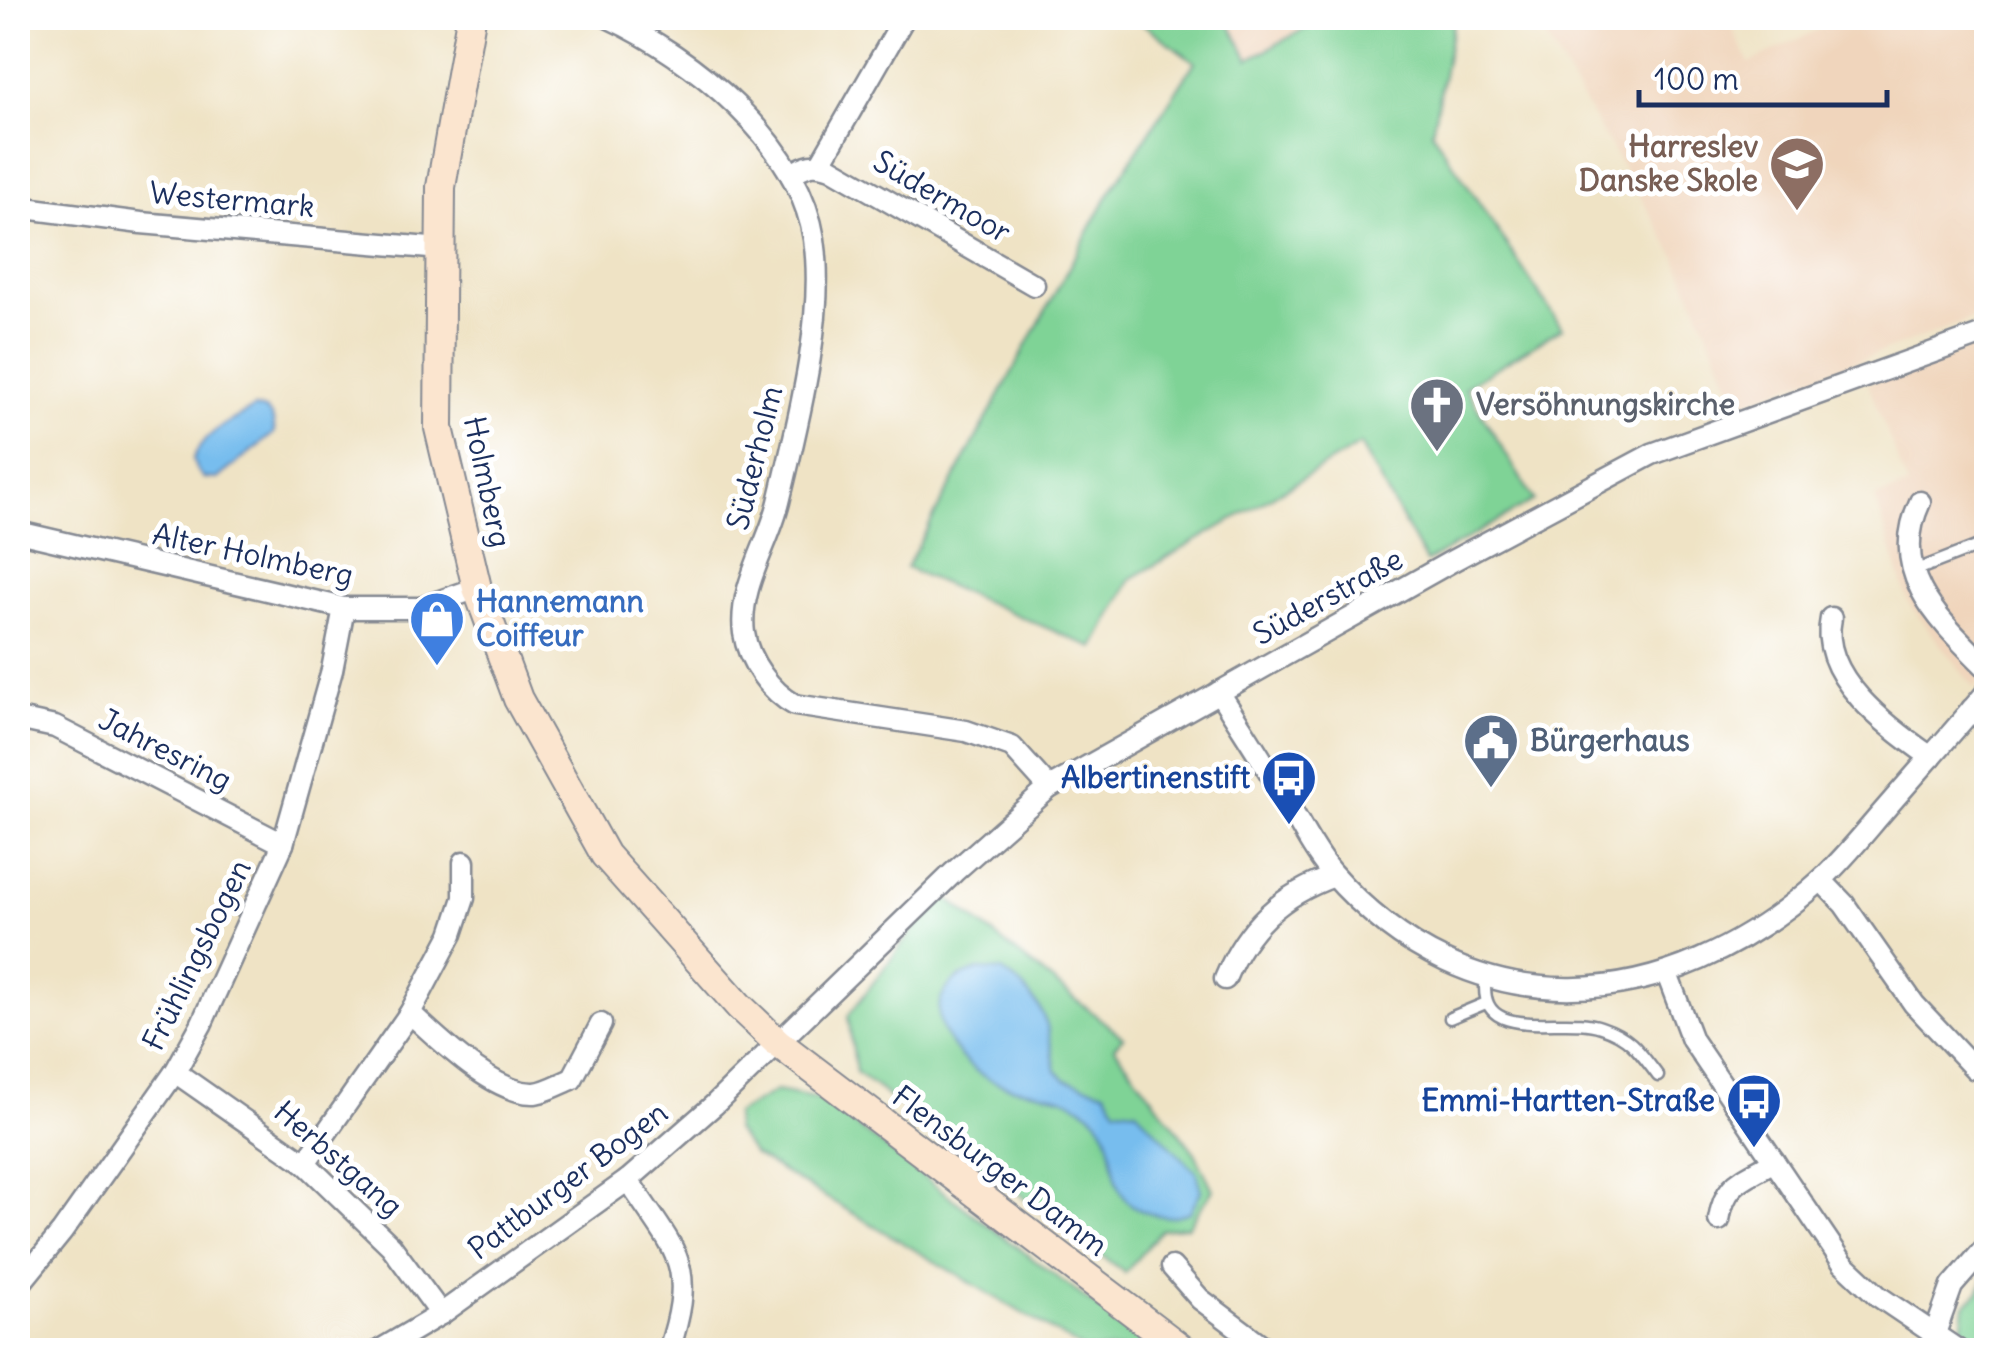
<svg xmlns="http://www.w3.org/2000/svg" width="2004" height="1368" viewBox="0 0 2004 1368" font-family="Delius,sans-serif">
<rect width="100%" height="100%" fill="#fff"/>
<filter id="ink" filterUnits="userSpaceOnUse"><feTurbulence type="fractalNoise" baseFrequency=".01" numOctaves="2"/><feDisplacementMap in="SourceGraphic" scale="20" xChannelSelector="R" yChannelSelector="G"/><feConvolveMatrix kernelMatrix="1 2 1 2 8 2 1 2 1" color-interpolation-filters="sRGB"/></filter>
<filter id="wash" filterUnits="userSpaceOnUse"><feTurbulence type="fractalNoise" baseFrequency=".0048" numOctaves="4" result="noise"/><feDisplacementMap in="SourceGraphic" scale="40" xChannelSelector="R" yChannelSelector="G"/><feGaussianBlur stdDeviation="2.25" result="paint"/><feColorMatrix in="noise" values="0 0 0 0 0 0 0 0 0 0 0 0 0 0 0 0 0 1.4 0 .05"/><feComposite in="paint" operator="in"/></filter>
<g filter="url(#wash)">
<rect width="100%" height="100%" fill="#efe3c5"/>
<!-- built -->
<g fill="#f0d5bc">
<path d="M1226,18h99l-76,41z"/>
<path d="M1559,18h169l21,45 93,-45h144v296l-248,90 -63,-149 -136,-228z"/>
<path d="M1986,343v333l-12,12 -65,-84 -34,-106 33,-12 -40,-102z"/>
</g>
<!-- green -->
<g fill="#7fd396" stroke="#4d817a" stroke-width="2.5">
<path d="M1135,18h91l23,41 76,-41h129l-22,114 130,196 -97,59 69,113 -108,62 -66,-117 -229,134 -37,69 -188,-80 201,-371 88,-135z"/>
<path d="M941,893l182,144 -9,10 81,106 18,37 -25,36 -27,4 -36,43 -269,-201 -8,-56z"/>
<path d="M776,1091l44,8 334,251h-69l-331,-195 -19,-25v-16z"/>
<path d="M1986,1275v70l-24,-15 3,-25 15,-14z"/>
</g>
<!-- water -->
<g fill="#77bdee" stroke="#4976a6" stroke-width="2.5">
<path d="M254,408c16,0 21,10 20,25l-57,46 -13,-1 -8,-9 -3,-10c12,-28 37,-37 61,-51z"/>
<path d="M979,970l23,1 19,14 18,22 8,18 9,46 10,9 39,11 11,17 20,2 61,63 4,18 -11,21c-15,5 -22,6 -38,2 -55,-13 -26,-71 -59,-99 -48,-42 -98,-2 -145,-76 -7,-10 -11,-25 -8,-36 7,-21 19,-27 39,-33z"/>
</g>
</g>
<g filter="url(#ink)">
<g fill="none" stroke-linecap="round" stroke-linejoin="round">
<!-- lane casing -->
<g stroke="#858992" stroke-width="15">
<g id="lane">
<path d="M1914,571l72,-28"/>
<path d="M1486,977c-11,69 76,36 115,50 30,10 38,24 57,49"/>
<path d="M1450,1018l36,-15"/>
</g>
</g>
<!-- street casing -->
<g stroke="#858992" stroke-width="25">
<g id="street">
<path d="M609,18c84,39 189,123 205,221 12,77 -17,187 -35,263 -10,42 -41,86 -35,131 4,28 27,59 51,72l171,26 46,16 37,41"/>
<path d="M820,164l84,-146"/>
<path d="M791,175c15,-11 23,-13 40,-7l203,117"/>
<path d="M18,207l123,16 300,26"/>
<path d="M1920,502c-33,71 19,118 66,165"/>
<path d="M18,532l326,76h76l57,-20"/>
<path d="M1831,618c-13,58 58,110 100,139"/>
<path d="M1219,692c21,34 44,68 64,103 15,25 29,55 48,77 141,162 338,145 490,8 24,-22 45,-49 66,-73 33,-38 67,-76 99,-114"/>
<path d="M1972,709l14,15"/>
<path d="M18,719l37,8 228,117"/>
<path d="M1821,880l23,24 70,100 61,65"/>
<path d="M1667,974l25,66 151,223 35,33 80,54"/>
<path d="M1225,979c22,-53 56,-84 109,-103"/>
<path d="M410,1013c28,25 84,82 125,80 11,-1 27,-10 37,-14l29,-55"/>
<path d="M175,1072l130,91 86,83 50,68"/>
<path d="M305,1163l105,-150 42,-79 12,-36v-36"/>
<path d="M628,1180c47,73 70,81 41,170"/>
<path d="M1719,1220c6,-39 24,-40 55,-59"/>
<path d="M1172,1267l28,32 68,51"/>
<path d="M18,1286l44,-54 113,-160 26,-47 82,-181 49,-174 12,-62"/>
<path d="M380,1350l61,-36 187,-134 86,-75 240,-233 95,-84 405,-228 198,-106 334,-121"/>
<path d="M1929,1350l23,-64 34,-39"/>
</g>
</g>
<!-- secondary casing -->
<g stroke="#858992" stroke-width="32">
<path id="secondary" d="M471,18l-30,169 -2,241 38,160 41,111 87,156 134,151 39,37 405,307"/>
</g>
<!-- lane -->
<use href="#lane" stroke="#fff" stroke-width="10"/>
<!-- street -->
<use href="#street" stroke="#fff" stroke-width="20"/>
<!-- secondary -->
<use href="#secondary" stroke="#fbe5cf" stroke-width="28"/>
</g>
</g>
<!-- icons -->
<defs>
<g id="school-pin" transform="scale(2.875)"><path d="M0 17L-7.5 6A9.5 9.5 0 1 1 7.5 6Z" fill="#8d6e63" stroke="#fff"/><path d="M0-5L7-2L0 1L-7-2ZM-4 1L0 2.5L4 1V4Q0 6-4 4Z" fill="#fff"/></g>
<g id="church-pin" transform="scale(2.875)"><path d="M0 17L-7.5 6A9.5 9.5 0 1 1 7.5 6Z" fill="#6b7280" stroke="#fff"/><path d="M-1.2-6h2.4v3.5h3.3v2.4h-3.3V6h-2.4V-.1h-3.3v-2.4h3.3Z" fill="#fff"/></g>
<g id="shop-pin" transform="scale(2.875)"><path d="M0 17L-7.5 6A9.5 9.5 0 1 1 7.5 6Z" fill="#3f7fe0" stroke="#fff"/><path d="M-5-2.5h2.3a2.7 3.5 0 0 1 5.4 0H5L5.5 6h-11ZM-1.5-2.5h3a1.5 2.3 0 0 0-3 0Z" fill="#fff"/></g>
<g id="civic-pin" transform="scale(2.875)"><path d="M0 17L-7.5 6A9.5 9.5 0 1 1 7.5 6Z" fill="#5c6f8a" stroke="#fff"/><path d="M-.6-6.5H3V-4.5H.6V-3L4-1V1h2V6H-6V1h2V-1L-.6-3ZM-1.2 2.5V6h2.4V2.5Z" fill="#fff"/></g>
<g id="bus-pin" transform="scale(2.875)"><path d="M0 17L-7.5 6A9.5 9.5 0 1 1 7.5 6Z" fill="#1a4fb4" stroke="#fff"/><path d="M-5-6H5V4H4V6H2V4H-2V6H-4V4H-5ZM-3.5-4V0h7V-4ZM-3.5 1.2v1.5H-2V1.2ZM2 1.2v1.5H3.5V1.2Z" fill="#fff"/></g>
</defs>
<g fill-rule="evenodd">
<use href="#school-pin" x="1797" y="164"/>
<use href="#church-pin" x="1437" y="405"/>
<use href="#shop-pin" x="437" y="619"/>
<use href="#civic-pin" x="1491" y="741"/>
<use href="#bus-pin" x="1289" y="778"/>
<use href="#bus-pin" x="1754" y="1101"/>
</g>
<g text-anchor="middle" stroke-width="10" stroke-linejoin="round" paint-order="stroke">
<!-- education labels -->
<g font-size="30" font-weight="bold" fill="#785e54" stroke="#fff" text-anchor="end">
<text x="1758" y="157">Harreslev<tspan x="1758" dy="34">Danske Skole</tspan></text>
</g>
<!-- street labels -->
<g font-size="30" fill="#1b2f5e" stroke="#fff">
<text transform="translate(942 197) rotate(30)" y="10">Südermoor</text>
<text transform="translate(232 200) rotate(5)" y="10">Westermark</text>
<text transform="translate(755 458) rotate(-76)" y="10">Süderholm</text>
<text transform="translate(487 482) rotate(78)" y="10">Holmberg</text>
<text transform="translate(253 555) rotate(12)" y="10">Alter Holmberg</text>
<text transform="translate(1328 597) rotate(-29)" y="10">Süderstraße</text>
<text transform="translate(165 750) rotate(27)" y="10">Jahresring</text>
<text transform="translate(197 955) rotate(-64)" y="10">Frühlingsbogen</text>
<text transform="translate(338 1159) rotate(41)" y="10">Herbstgang</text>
<text transform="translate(1000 1171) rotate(37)" y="10">Flensburger Damm</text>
<text transform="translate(568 1181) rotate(-37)" y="10">Pattburger Bogen</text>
</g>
<!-- worship labels -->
<g font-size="30" font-weight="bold" fill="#5b616d" stroke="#fff" text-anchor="start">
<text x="1476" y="415">Versöhnungskirche</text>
</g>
<!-- shop labels -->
<g font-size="30" font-weight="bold" fill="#366cbe" stroke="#fff" text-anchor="start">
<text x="476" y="612">Hannemann<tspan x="476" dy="34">Coiffeur</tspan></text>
</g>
<!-- service labels -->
<g font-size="30" font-weight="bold" fill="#4e5e75" stroke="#fff" text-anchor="start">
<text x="1530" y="751">Bürgerhaus</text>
</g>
<!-- transit labels -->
<g font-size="30" font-weight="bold" fill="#164399" stroke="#fff" text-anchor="end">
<text x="1250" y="788">Albertinenstift</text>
<text x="1715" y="1111">Emmi-Hartten-Straße</text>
</g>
</g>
<!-- margin -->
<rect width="2004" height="1368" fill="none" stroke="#fff" stroke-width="60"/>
<!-- scale -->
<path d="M1639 90v15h248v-15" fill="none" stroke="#1b2f5e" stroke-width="5"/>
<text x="1654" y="90" font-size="30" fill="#1b2f5e" stroke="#ffffff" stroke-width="8" paint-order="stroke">100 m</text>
</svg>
